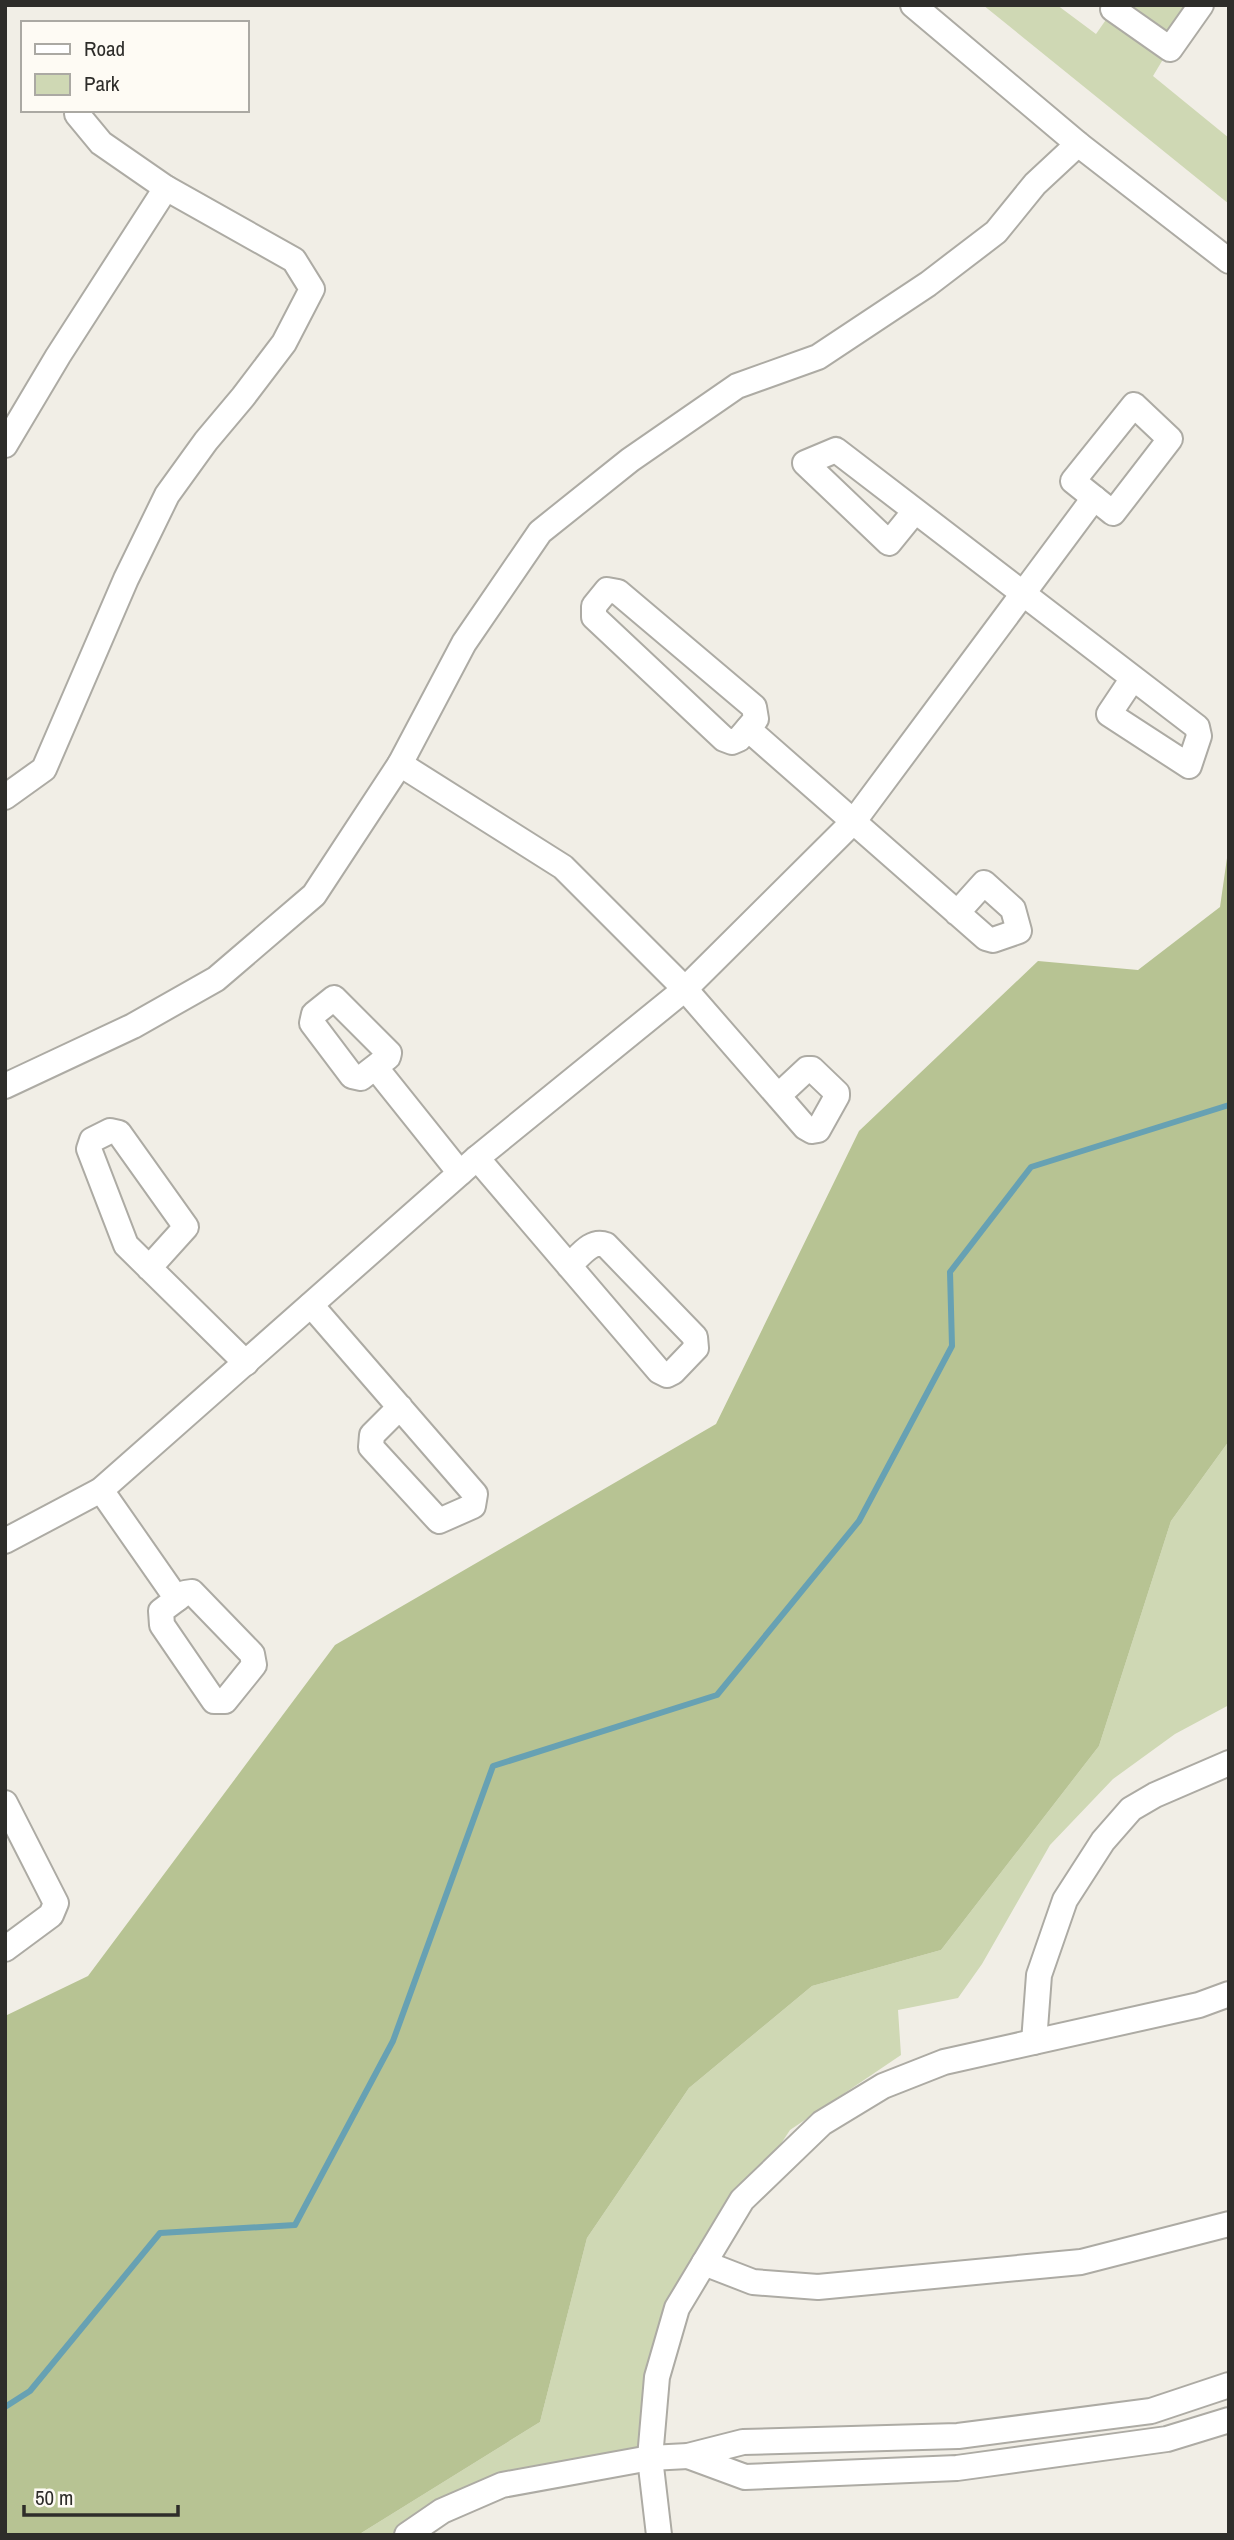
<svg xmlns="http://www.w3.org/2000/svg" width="1234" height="2540" viewBox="0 0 1234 2540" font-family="'Archivo Narrow',sans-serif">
<rect width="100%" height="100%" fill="#f1eee6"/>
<!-- green -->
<g fill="#cfd8b4">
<path d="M983,5h74l39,29 14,-20 58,37 -15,25 76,62v66z"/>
<path d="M1124,5h66l-24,34z"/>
<path d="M1229,1441v264l-54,29 -62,45 -63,66 -68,119 -24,34 -60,12 3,45 -111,75 -103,157 -35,63 8,101 -111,19 -135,65h-56l182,-113 47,-184 102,-150 123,-102 129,-36 158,-204 72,-225z"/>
</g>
<!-- forest -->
<path fill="#b7c393" d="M1229,844v597l-58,80 -72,225 -158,204 -129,36 -123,102 -102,150 -47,184 -182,113h-353v-519l83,-40 247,-331 381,-221 143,-293 179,-170 100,9 82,-63z"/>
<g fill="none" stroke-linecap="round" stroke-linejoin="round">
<!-- stream -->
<path stroke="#67a1b3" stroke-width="6" d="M5,2407l25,-16 130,-158 135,-8 98,-184 100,-275 224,-71 142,-174 93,-175 -2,-74 81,-105 198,-62"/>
<!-- minor casing -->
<g stroke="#adaba4" stroke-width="28">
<g id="minor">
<path d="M913,5l165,139 151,117"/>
<path d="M1115,5l-2,4 57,40 31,-44"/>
<path d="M1134,405l36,34 -57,74 -40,-32z"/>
<path d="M5,445l53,-89 108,-168"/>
<path d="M915,511l-26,32 -84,-80 31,-13 361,277 2,9 -10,30 -80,-52 24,-36"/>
<path d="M607,590l11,2 136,115 2,12 -17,20 -7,3 -8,-3 -130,-122v-11z"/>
<path d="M748,729l238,209 7,2 26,-9 -6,-22 -29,-26 -27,30"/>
<path d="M400,764l163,103 122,122 120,138 7,4 6,-1 19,-34v-3l-25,-24h-5l-29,27"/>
<path d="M5,797l39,-28 82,-190 41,-84 39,-54 37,-44 41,-54 28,-54 -18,-29 -128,-72 -65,-45 -24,-29 3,-4"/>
<path d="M334,998l55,55 -1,4 -27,21 -9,-2 -40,-53 2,-9z"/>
<path d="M376,1068l84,105"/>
<path d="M5,1086l128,-60 83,-47 98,-84 86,-131 64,-121 76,-111 90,-72 107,-74 81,-29 110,-73 68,-52 39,-48 43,-40"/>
<path d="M477,1158l182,213 8,4 6,-3 23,-24 -1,-11 -89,-92c-15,-6 -26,11 -37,21"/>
<path d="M149,1268l37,-41 -67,-94 -9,-2 -18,9 -3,9 37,96 120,118"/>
<path d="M311,1305l164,189 -2,12 -34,15 -68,-74 1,-12 28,-28"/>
<path d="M101,1490l76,109"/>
<path d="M5,1541l96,-51 376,-332 208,-169 169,-168 240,-323"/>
<path d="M192,1592l60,62 2,11 -29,36h-11l-52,-76 -1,-14 24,-18z"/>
<path d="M5,1803l51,100 -5,12 -46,34"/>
<path d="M1034,2042l5,-67 26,-75 38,-59 28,-32 24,-14 74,-32"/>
<path d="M704,2263l49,19 65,5 263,-25 148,-38"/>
<path d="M688,2456l57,21 212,-9 210,-29 62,-19"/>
<path d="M407,2535l35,-24 60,-26 148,-27 38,-2 55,-14 215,-6 193,-25 78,-26"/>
<path d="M659,2535l-9,-77 7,-81 20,-69 65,-108 80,-77 61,-37 61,-24 255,-57 30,-11"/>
</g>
</g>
<!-- minor -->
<use href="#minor" stroke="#fff" stroke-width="24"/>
</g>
<!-- border -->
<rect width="1234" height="2540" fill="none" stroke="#2e2d2a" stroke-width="14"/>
<!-- legend -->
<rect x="21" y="21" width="228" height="91" fill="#fefbf4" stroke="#aba9a3" stroke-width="2"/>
<rect x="35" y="44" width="35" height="10" fill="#ffffff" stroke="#aba9a3" stroke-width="2"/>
<text x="84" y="56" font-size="21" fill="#2e2d2a">Road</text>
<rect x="35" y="74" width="35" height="21" fill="#cfd8b4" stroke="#aba9a3" stroke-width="2"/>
<text x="84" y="91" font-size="21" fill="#2e2d2a">Park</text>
<!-- scale -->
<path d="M24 2505v10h154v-10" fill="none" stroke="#2e2d2a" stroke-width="3.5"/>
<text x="35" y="2505" font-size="21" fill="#2e2d2a" stroke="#fefbf4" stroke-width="5" paint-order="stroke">50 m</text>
</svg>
